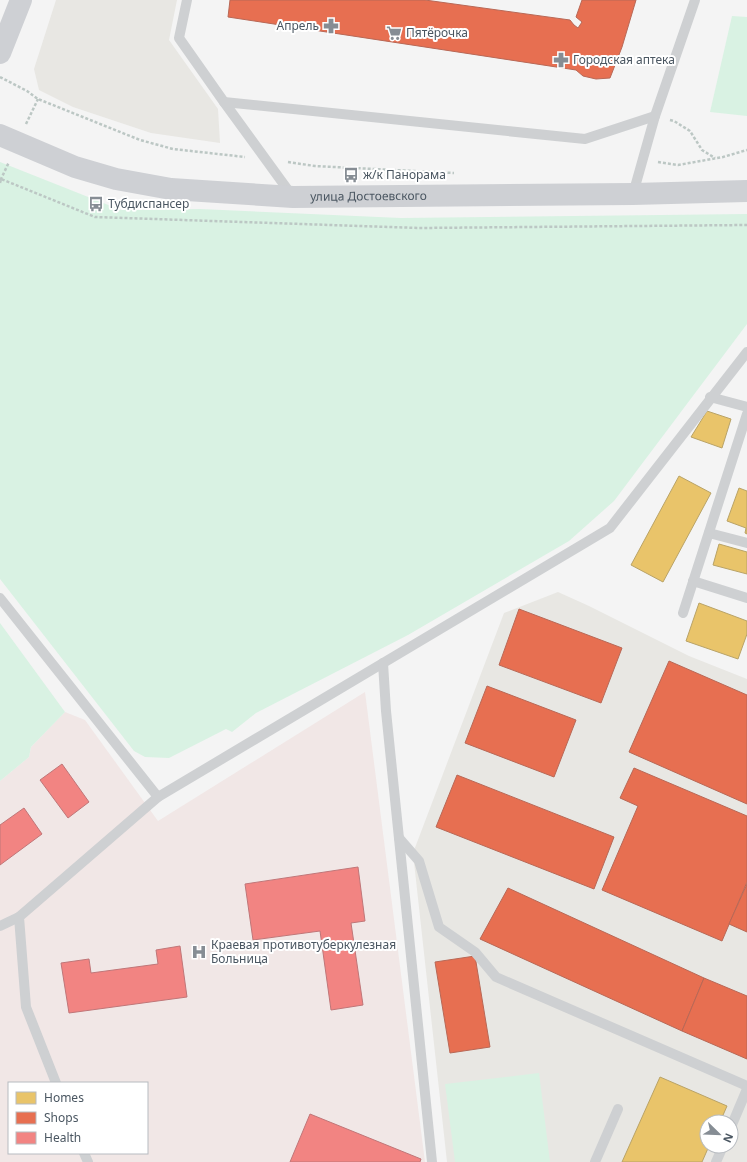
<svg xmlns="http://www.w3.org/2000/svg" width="747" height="1162" viewBox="0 0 747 1162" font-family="'Noto Sans',sans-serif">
<rect width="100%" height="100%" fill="#f4f4f4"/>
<!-- commercial -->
<g fill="#e8e7e3" fill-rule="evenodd">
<path d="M56,0h121l-8,40 49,69 2,34 -69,-10 -78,-26 -34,-17 -5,-21z"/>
<path d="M558,592l31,14 100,50 58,23v483h-300l-34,-309 91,-240zM707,1122h24v24h-24z"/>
</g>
<!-- medical -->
<path fill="#f1e7e6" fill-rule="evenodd" d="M365,692l60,470h-425v-381l29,-24 2,-10 34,-35 20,8 73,101zM9,1083h138v70h-138z"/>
<!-- green -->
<g fill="#d9f2e3">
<path d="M732,16l15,1v99l-37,-4z"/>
<path d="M0,162l121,48 79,-1 201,9 346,-4v110l-133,177 -45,40 -161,94 -152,78 -24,19 -6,-3 -57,29 -24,-1 -11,-6 -134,-172z"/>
<path d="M0,623l65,89 -34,35 -2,10 -29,24z"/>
<path d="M539,1073l11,89h-95l-10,-78z"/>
</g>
<!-- homes -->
<g fill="#e9c46a" stroke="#b9a367">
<path d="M707,411l24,8 -9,29 -31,-11z"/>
<path d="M679,476l32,17 -48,89 -32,-17z"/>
<path d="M739,488l8,3v43l-2,-1 1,-5 -19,-7z"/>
<path d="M719,544l28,8v22l-34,-9z"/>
<path d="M699,603l48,18v13l-9,25 -52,-18z"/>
<path d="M660,1077l67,29 -7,16h-13v24h2l-7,16h-80z"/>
</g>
<!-- shops -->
<g fill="#e76f51" stroke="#b86856">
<path d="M230,0h195l145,20 4,5 4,3 4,-6 -6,-5 6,-17h54l-14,47 -12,31 -14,1 -13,-3 -7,-6 -348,-53z"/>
<path d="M519,609l103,39 -21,55 -102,-38z"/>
<path d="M669,661l78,34v109l-118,-52z"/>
<path d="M487,686l89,34 -22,57 -89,-34z"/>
<path d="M634,768l113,48v66l-25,59 -120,-51 36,-84 -18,-8z"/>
<path d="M457,775l157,62 -20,52 -158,-62z"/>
<path d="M747,884v48l-18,-8z"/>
<path d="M508,888l196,90 -22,53 -202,-92z"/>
<path d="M475,956l15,91 -40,6 -15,-91z"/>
<path d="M704,978l43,18v63l-65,-28z"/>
</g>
<!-- health -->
<g fill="#f28482" stroke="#c07678">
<path d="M62,764l27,38 -21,16 -28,-38z"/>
<path d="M24,808l18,26 -42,31v-40z"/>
<path d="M358,867l7,54 -14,2 12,82 -32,5 -11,-79 -67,9 -8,-56z"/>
<path d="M180,946l7,51 -118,16 -8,-50 28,-4 2,14 67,-9 -2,-14z"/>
<path d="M310,1114l111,45 -1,3h-130z"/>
</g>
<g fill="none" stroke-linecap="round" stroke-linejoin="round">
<!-- path -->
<g stroke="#bcc7c4" stroke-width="2.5" stroke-dasharray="3 2" stroke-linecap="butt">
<path d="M0,77l27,14 11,8 102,41 33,9 72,8"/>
<path d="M670,120l4,1 16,10 12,19 13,8"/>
<path d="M26,124l12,-25"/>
<path d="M288,162l27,4 139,7"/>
<path d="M658,162l20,3 45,-8 24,-7"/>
<path d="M0,179h1l8,-17"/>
<path d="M0,183l1,-4 94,38 324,11 328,-3"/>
</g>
<!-- service -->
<g stroke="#ced0d2" stroke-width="10">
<path d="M187,0l-8,38 45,64 69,95"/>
<path d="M224,102l361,37 70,-23"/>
<path d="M633,194l22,-78 40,-116"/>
<path d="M710,397l37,10"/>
<path d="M709,533l38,10"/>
<path d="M693,581l54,17"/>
<path d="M0,598l158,199 452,-269 137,-176"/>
<path d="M683,613l64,-199"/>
<path d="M383,663l3,48 46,451"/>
<path d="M399,838l20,23 20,66 36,25 21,25 251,109"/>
<path d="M0,926l19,-9"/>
<path d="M56,1083l-30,-76 -7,-90 139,-120"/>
<path d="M731,1127l16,-38"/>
<path d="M84,1153l4,9"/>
<path d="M595,1162l23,-53"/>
<path d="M716,1162l7,-16"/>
</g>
<!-- secondary -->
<g stroke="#ced0d4" stroke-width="22">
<path d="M0,53l21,-53"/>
<path id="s1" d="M0,135l75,32 41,12 55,10 122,8 340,-3 114,-3"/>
</g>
</g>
<!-- icons -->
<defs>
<g id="pharmacy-bare" transform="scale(1.2)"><path d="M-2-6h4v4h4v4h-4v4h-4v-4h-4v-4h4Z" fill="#868d94" stroke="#fff" stroke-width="2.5" paint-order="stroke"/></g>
<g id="supermarket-bare" transform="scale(1.2)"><path d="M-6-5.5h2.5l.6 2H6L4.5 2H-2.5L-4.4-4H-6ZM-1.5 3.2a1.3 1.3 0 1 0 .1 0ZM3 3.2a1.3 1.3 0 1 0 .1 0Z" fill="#868d94" stroke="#fff" stroke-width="2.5" paint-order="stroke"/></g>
<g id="bus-bare" transform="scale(1.2)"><path d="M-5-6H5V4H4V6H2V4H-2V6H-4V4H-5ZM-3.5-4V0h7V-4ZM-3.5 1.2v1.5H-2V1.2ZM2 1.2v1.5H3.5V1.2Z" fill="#868d94" stroke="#fff" stroke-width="2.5" paint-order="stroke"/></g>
<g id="hospital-bare" transform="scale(1.2)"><path d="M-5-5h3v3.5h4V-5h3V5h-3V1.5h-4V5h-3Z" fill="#868d94" stroke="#fff" stroke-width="2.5" paint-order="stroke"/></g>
</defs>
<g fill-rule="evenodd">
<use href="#pharmacy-bare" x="331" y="26"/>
<use href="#supermarket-bare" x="394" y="33"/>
<use href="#pharmacy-bare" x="561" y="60"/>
<use href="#bus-bare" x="351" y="175"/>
<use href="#bus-bare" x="96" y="204"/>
<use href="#hospital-bare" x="199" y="952"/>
</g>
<g text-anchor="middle" stroke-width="4" stroke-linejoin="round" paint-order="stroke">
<!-- poi labels -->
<g font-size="12" fill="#4a5661" stroke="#fff" text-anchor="start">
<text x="319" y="30" text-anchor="end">Апрель</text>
<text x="406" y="37">Пятёрочка</text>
<text x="573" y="64">Городская аптека</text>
<text x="363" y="179">ж/к Панорама</text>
<text x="108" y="208">Тубдиспансер</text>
<text x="211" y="949">Краевая противотуберкулезная<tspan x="211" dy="14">Больница</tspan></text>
</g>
<!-- street labels -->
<g font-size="12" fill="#4a5661" stroke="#fff">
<text dy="4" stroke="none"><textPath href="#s1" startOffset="378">улица Достоевского</textPath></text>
</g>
</g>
<!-- legend -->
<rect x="8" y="1082" width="140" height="72" fill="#ffffff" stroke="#b7bbc0"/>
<rect x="16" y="1092" width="20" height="12" fill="#e9c46a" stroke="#b7bbc0"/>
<text x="44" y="1102" font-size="12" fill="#4a5661">Homes</text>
<rect x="16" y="1112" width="20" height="12" fill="#e76f51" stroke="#b7bbc0"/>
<text x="44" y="1122" font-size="12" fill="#4a5661">Shops</text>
<rect x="16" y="1132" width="20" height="12" fill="#f28482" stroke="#b7bbc0"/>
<text x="44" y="1142" font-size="12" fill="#4a5661">Health</text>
<!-- north arrow -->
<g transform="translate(719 1134) rotate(113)"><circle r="19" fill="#ffffff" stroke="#b7bbc0"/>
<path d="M0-3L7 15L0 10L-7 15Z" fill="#868d94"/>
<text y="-6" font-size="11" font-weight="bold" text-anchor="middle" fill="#4a5661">N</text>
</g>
</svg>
